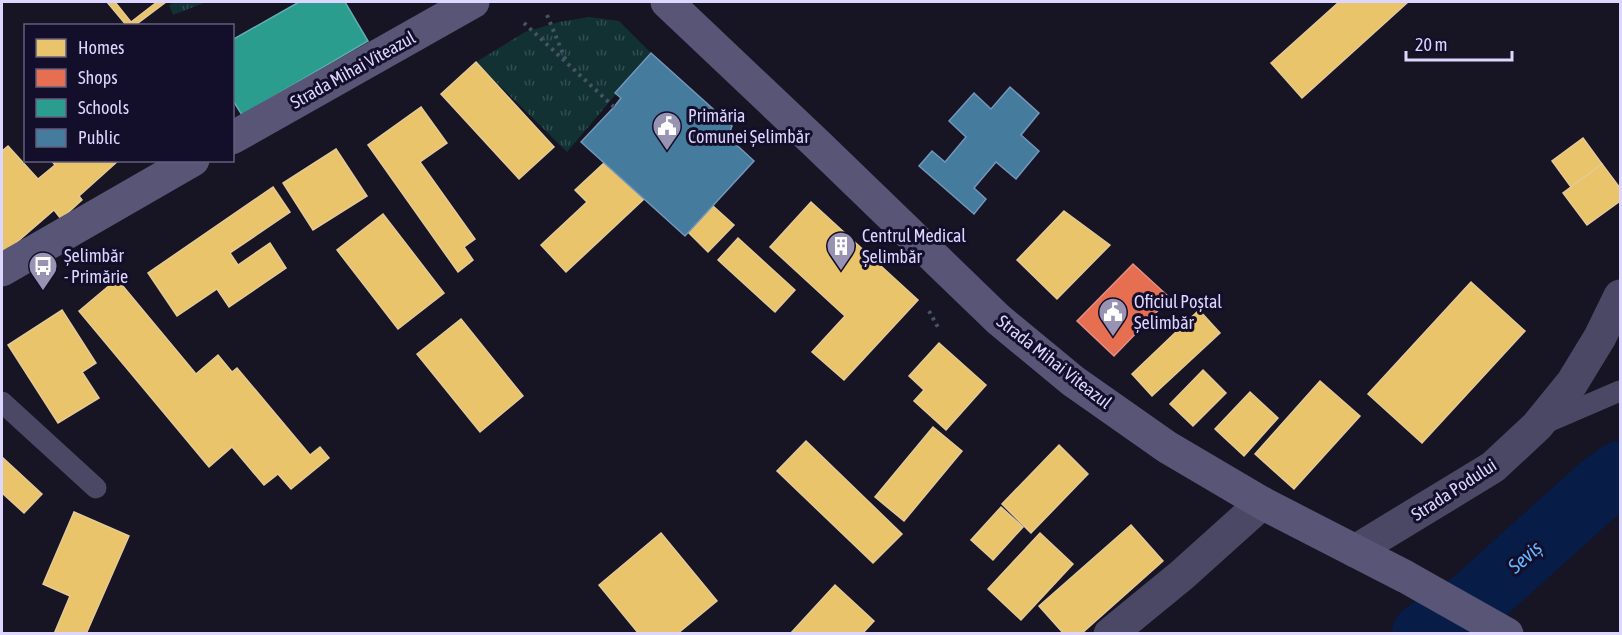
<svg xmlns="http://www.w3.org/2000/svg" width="1622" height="635" viewBox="0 0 1622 635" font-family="'Asap Condensed',sans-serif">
<defs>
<pattern id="park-tufts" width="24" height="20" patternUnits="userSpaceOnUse" patternTransform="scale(1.5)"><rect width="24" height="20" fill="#113132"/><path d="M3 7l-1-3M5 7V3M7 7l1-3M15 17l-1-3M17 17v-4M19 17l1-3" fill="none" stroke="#334e51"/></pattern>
</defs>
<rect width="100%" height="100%" fill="#171424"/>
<!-- park -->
<g fill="url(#park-tufts)">
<path d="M175,2h31l-33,13 -4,-10z"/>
<path d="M589,17l30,4 32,32 -84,99 -91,-90 49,-30 34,-10z"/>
</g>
<!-- homes -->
<g fill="#e9c46a" stroke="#e5ca97" stroke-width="1.5">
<path d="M107,2h8l16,20 26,-20h9l-32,24h-7z"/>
<path d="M1339,2h69l-106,96 -31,-35z"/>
<path d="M476,62l78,85 -35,32 -78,-85z"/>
<path d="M421,107l26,36 -27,19 55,77 -11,8 9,13 -15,12 -90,-127z"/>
<path d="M1583,138l19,26 -31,23 -19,-26z"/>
<path d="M8,146l30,33 17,-14 -4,-5h68l-40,36 3,4 -21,19 -7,-9 -52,45v-104z"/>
<path d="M336,149l31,47 -54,34 -30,-47z"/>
<path d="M604,163l40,36 -78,73 -25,-27 46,-43 -12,-12z"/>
<path d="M1602,164l18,24v13l-33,24 -24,-32z"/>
<path d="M273,187l17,25 -60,41 8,12 32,-22 16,25 -57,39 -12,-18 -40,27 -29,-43z"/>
<path d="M811,202l107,98 -74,80 -32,-28 33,-36 -75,-69z"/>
<path d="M713,206l21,19 -26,27 -20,-20z"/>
<path d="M1064,211l46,34 -53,54 -40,-39z"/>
<path d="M383,214l61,79 -46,36 -61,-79z"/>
<path d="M738,238l57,52 -20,22 -57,-52z"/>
<path d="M117,279l79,95 22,-19 14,17 5,-4 73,87 10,-8 9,11 -38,31 -13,-15 -14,11 -32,-38 -23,20 -130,-156z"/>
<path d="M1471,282l54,49 -103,112 -54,-49z"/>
<path d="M62,310l34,53 -14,9 17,26 -41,25 -50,-78z"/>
<path d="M1199,310l21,23 -68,63 -20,-22z"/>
<path d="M461,319l62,77 -43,36 -63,-78z"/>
<path d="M939,343l47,42 -40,45 -32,-29 10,-11 -15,-14z"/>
<path d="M1203,370l23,23 -33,33 -23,-22z"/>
<path d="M1320,381l40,35 -66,73 -39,-35z"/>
<path d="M1250,392l28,26 -34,38 -29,-27z"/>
<path d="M933,427l29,24 -58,70 -29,-24z"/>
<path d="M806,441l96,93 -29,29 -96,-92z"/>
<path d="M1059,445l29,29 -57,59 -29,-29z"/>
<path d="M2,457l40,37 -18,19 -22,-20z"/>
<path d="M1001,507l22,20 -30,33 -22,-20z"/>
<path d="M74,512l55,24 -43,98h-32l16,-38 -27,-12z"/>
<path d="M1131,525l32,36 -82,73h-17l-25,-28z"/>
<path d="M661,533l56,68 -40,33h-38l-40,-49z"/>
<path d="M1040,533l33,31 -52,56 -33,-31z"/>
<path d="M835,585l39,36 -12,13h-72z"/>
</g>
<!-- shops -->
<path fill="#e76f51" stroke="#e48e85" stroke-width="1.5" d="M1133,264l37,34 -56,58 -37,-35z"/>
<!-- schools -->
<path fill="#2a9d8f" stroke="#60aeb1" stroke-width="1.5" d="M299,2h46l23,39 -126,74 -10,-16v-59z"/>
<!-- public -->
<g fill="#457b9d" stroke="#7397ba" stroke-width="1.5">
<path d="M651,53l81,73 -4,11 26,24 -69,75 -104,-94 33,-35 7,-9 -6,-5z"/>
<path d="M1010,87l29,26 -18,22 18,16 -23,28 -20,-17 -22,26 12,11 -12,15 -55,-48 13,-15 13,11 21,-25 -17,-16 25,-28 17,16z"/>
</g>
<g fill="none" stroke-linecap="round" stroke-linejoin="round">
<!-- river -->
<path stroke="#071d48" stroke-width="64" d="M1424,634l46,-29 130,-117 20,-15"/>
<!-- path -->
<g stroke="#455365" stroke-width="4" stroke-dasharray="3 4.5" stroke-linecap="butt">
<path d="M547,15l19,46"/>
<path d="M524,23l90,84"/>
<path d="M929,311l10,18"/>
</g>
<!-- service -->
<g stroke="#4a4865" stroke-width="21">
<path d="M2,402l94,86"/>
<path d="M1543,424l77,-33"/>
</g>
<!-- minor -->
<g stroke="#4a4865" stroke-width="33">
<path d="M1355,551l138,-84 44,-41 35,-43 28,-46 20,-41"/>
<path d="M1110,634l72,-59 80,-72"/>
</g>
<!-- secondary -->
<g stroke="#585577" stroke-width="33">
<path d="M667,2l151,143 180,174 75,62 94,66 95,56 144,74 101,57"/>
<path d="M232,138l241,-136"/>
<path d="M2,270l191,-110"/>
</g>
</g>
<!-- icons -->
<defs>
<g id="civic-pin" transform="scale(1.5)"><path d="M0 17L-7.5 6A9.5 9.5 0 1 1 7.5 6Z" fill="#9893b2" stroke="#130e2a"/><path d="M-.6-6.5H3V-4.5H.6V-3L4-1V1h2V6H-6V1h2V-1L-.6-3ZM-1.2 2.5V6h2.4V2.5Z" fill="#fff"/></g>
<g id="building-pin" transform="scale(1.5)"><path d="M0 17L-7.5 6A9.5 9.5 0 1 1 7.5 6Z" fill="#9893b2" stroke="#130e2a"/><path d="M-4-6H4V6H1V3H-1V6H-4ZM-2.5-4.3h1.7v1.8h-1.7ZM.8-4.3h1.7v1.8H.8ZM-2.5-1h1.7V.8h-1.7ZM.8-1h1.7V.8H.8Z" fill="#fff"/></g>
<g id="bus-pin" transform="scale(1.5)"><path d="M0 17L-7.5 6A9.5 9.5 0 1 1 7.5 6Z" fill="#9893b2" stroke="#130e2a"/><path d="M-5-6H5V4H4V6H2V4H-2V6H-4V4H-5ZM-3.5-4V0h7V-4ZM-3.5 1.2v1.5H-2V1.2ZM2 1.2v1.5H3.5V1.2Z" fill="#fff"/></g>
</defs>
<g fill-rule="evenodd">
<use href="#civic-pin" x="667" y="126"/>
<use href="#building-pin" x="841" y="246"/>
<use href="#bus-pin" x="43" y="266"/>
<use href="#civic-pin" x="1113" y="312"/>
</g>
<g text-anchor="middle" stroke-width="6" stroke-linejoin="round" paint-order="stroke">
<!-- street labels -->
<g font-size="18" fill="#ddd7ff" stroke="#130e2a">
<text transform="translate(353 70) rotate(-29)" y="6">Strada Mihai Viteazul</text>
<text transform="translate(1054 362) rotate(38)" y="6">Strada Mihai Viteazul</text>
<text transform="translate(1454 490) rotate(-33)" y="6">Strada Podului</text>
</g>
<!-- poi labels -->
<g font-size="18" fill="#ddd7ff" stroke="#130e2a" text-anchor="start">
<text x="688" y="122">Primăria<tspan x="688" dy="21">Comunei Șelimbăr</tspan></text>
<text x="862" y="242">Centrul Medical<tspan x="862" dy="21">Șelimbăr</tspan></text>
<text x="64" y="262">Șelimbăr<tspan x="64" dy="21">- Primărie</tspan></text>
<text x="1134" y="308">Oficiul Poștal<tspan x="1134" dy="21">Șelimbăr</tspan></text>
</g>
<!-- water labels -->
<g font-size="20" font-style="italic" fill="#65b5ff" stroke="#130e2a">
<text transform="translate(1525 557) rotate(-41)" y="7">Seviș</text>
</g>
</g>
<!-- border -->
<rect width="1622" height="635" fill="none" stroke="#ddd7ff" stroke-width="6"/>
<!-- legend -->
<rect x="24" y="24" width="210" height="138" fill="#130e2a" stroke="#645e7f" stroke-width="1.5"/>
<rect x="36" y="39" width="30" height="18" fill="#e9c46a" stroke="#645e7f" stroke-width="1.5"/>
<text x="78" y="54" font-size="18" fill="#ddd7ff">Homes</text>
<rect x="36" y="69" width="30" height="18" fill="#e76f51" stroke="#645e7f" stroke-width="1.5"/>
<text x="78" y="84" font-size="18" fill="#ddd7ff">Shops</text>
<rect x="36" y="99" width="30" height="18" fill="#2a9d8f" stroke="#645e7f" stroke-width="1.5"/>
<text x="78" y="114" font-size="18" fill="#ddd7ff">Schools</text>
<rect x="36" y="129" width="30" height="18" fill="#457b9d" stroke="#645e7f" stroke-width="1.5"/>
<text x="78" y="144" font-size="18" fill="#ddd7ff">Public</text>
<!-- scale -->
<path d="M1406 51v9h106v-9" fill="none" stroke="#ddd7ff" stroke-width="3"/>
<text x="1415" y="51" font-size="18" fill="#ddd7ff" stroke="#130e2a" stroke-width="4.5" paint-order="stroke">20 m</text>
</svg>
